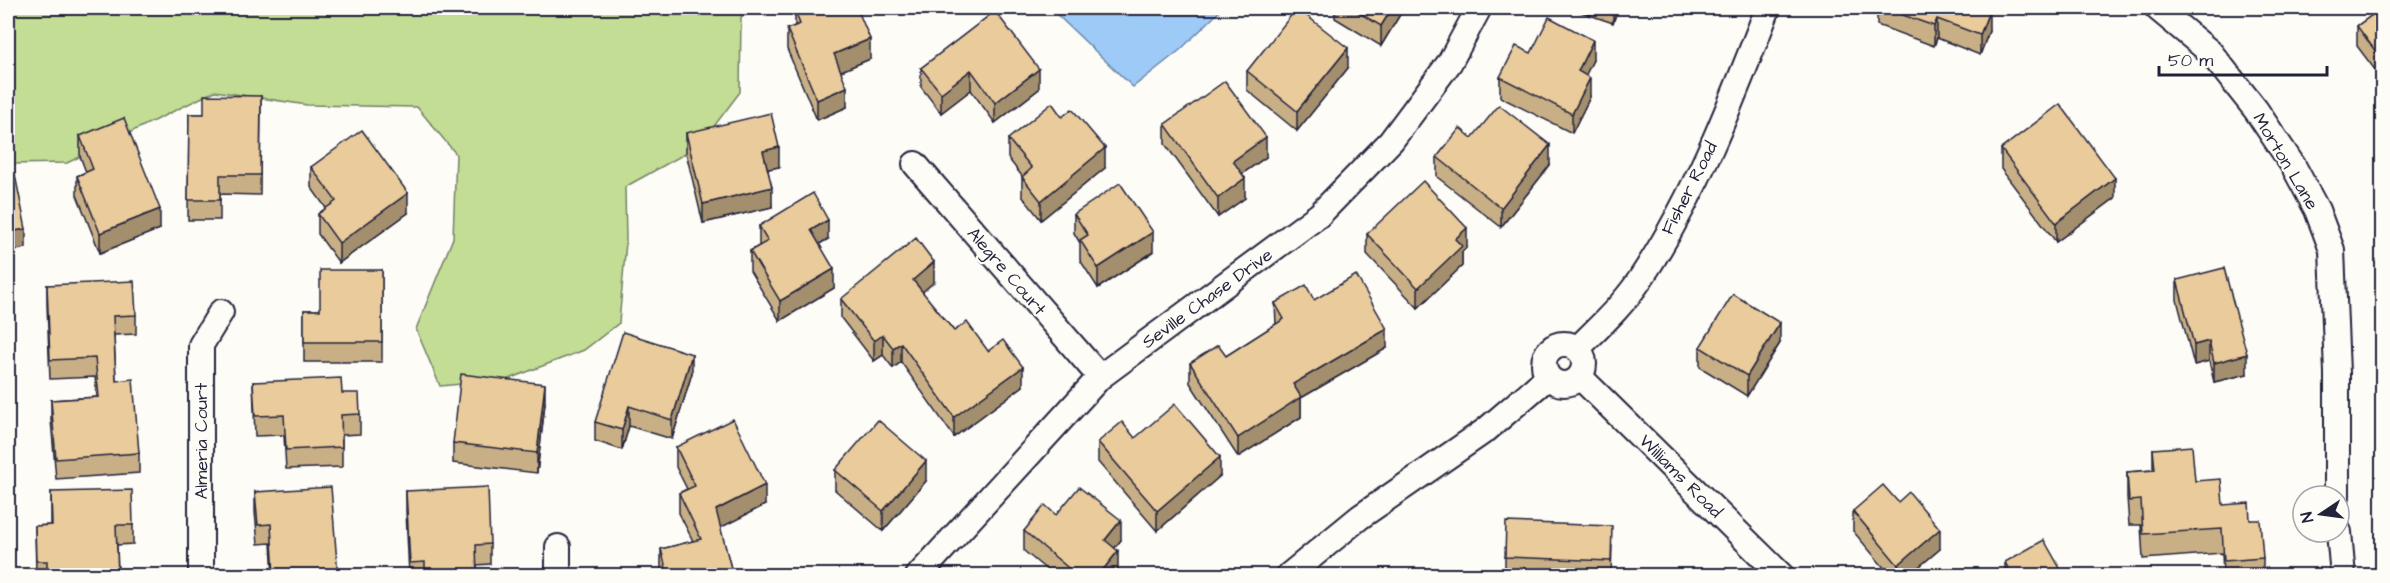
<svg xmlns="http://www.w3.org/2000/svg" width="2390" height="583" viewBox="0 0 2390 583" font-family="'Architects Daughter',sans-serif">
<rect width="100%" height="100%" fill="#fdfcf7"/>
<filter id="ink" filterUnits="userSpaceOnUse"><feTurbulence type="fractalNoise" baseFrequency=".0167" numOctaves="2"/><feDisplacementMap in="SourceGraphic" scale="12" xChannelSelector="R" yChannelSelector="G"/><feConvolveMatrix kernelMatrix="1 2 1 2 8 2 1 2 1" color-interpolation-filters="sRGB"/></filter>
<g filter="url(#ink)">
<!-- green -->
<path fill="#c3dd94" stroke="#728068" stroke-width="1.5" d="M8,8h749l-16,9 -1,75 -41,54 -74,41 1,55 -7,81 -35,27 -78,30 -66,6 -24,-57 37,-91 3,-84 -39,-47 -110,-2 -92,-14 -148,72 -59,1z"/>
<!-- water -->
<path fill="#9dcaf7" stroke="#6c87ac" stroke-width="1.5" d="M1050,8h173l-43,42 -47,37z"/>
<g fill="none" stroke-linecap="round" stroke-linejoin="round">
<!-- minor casing -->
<g stroke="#22223b" stroke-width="28">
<g id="minor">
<path d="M2157,8l53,44 46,58 38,57 23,43 15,40 5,123v123"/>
<path d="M915,164l185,213"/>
<circle cx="1564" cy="364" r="20"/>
<path d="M1577,349c21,-21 45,-43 62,-68 56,-83 93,-180 129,-273"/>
<path d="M1580,377l202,199"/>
<path d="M2339,532l4,44"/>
<path d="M558,547v29"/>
<path d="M201,576v-231l20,-33"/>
<path d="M918,576l182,-199 219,-162 72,-74 59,-79 29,-54"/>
<path d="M1288,576l72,-59 126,-87 62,-53"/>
</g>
</g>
<!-- minor -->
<use href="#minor" stroke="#fdfcf7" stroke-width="24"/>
</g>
<!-- wall -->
<g fill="#c8af86" stroke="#22223b" stroke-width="1.5">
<path d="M1335,8h69l-23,38 -46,-28z"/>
<path d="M1569,8h49l-5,15z"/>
<path d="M1877,8h102l10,23 -9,24 -43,-17 -3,8 -57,-21z"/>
<path d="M2382,8v71l-25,-33v-20z"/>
<path d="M795,11l75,48 -29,12 6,36 -30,13 -30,-71v-20l8,-3z"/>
<path d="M995,11l44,78 -44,34 -24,-33 -30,23 -20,-26v-19z"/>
<path d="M1531,53l62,7 -8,15 5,22 -18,36 -72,-36v-20z"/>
<path d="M1348,68l-51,63 -50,-41v-19z"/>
<path d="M261,96l-1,99 -40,-1v26h-32l1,-106h15z"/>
<path d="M1165,124l101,33 -24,17 3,24 -27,19 -53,-73z"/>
<path d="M686,133l93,34 -11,2 4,38 -69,16 -17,-70z"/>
<path d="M80,136l80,93 -60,24 -23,-58v-19l9,-4 -6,-16z"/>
<path d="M1008,139l97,29 -64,52 -19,-24v-20l-14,-18z"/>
<path d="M2001,149l114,49 -59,44 -55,-73z"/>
<path d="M1437,157l113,8 -49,62 -64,-50z"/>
<path d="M311,167l97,46 -69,50 -21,-29v-20l8,-6 -15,-21z"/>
<path d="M1074,214l79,38 -55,36 -18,-28v-17l-6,-10z"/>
<path d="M759,226l69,13 -9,5 15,44 -54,33 -30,-50v-20l9,-5z"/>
<path d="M1367,234l100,13 -5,5v14l-44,42 -51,-54z"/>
<path d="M382,270v92h-78v-52h16z"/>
<path d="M2177,280l70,94 -33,8 -5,-21 -15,4 -17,-65z"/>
<path d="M934,282l-12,10 32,39 34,20 35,35 -69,51 -53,-75 -8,6 -10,-13 -9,6 -33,-43v-19z"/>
<path d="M47,285l89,30v19l-22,1 2,46 23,72v20l-83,6 -5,-59v-20l46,-3 -2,-20 -45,2 -3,-74z"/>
<path d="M1314,300l73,48 -86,50v19l-63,40 -48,-74v-20l36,-7 50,-32 -1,-21z"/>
<path d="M1780,343l-33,53 -47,-29v-20z"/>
<path d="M692,373l-20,66 -43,-13 -7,24 -27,-9v-19z"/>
<path d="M253,382l89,11 18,21v20l-18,1v32l-56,2 -2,-34 -29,1z"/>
<path d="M545,403l-8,70 -84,-10v-20z"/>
<path d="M1135,438l85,38 -63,55 -59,-69v-20z"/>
<path d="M676,447l89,58 -45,22 13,49h-70l-2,-7v-20l32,-8 -14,-28v-20l8,-4 -11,-22z"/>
<path d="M2153,449l42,32 28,24 27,15 13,38v18h-40l-1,-23 -79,6 -2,-34h-12l-2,-28v-25l26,-2z"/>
<path d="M835,470l91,11 -43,50 -48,-41z"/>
<path d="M406,491l84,53v20l-13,1v11h-68l-3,-65z"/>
<path d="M51,492l82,33v19l-16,1 1,31h-82l-1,-50 16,-1z"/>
<path d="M255,492l83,84h-65l-2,-33 -13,1 -3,-32z"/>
<path d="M1853,511l87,38 -32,27h-17l-38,-45z"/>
<path d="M1056,515l65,25 -7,8 4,23 -4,5h-60l-30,-25v-20z"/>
<path d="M1612,546l-1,30h-106v-19z"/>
<path d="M2005,562l56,14h-56z"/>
</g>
<!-- shaded-wall -->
<g fill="#a38e6d" stroke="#22223b" stroke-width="1.5">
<path d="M1392,8h12l-23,38v-20z"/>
<path d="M1613,8h5l-5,15z"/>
<path d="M1989,11v20l-9,24v-20z"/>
<path d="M1937,19v19l-3,8v-20z"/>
<path d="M870,39v20l-36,15v-20z"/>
<path d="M1593,40v20l-15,31v-20z"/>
<path d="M1348,48v20l-51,63v-20z"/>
<path d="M1039,69v20l-44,34v-20z"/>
<path d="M971,70v20l-30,23v-20z"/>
<path d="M1590,78v19l-18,36v-19z"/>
<path d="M847,87v20l-30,13v-20z"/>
<path d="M1266,137v20l-33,23v-19z"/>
<path d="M1550,145v20l-49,62v-19z"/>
<path d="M779,147v20l-16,3v-19z"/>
<path d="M1105,148v20l-64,52v-19z"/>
<path d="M1245,178v20l-27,19v-19z"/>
<path d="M2115,178v20l-59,44v-19z"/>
<path d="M772,187v20l-69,16v-19z"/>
<path d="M408,193v20l-69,50v-20z"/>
<path d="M160,209v20l-60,24v-20z"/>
<path d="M828,220v19l-17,10v-19z"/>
<path d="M1467,228v19l-5,5v14l-44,42v-20l37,-49z"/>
<path d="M26,229v19l-18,4v-20z"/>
<path d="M1153,232v20l-55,36v-20z"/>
<path d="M934,262v20l-21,18v-20z"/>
<path d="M834,269v19l-54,33v-20z"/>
<path d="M1780,323v20l-33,53v-20z"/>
<path d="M1387,329v19l-86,50v19l-63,40v-19l55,-54z"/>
<path d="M883,335v20l-9,6v-20z"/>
<path d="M2209,341v20l-15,4v-20z"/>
<path d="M901,343v19l-8,6v-20z"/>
<path d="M692,354v19l-20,66v-19z"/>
<path d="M2247,354v20l-33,8v-19z"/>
<path d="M1023,367v19l-69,51v-20z"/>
<path d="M545,384v19l-8,70v-20z"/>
<path d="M629,406v20l-7,24v-20z"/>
<path d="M1220,457v19l-63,55v-20z"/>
<path d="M926,461v20l-43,50v-20z"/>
<path d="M765,485v20l-49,25v-20z"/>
<path d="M1121,520v20l-16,20v-20z"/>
<path d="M1940,529v20l-32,27h-10v-11z"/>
<path d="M1118,551v20l-4,5h-16z"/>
<path d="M2061,570v6h-9z"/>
</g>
<!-- building -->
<g fill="#e9cb9c" stroke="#22223b" stroke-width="1.5">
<path d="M803,8h54l13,31 -36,15 13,33 -30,13 -30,-71 13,-5 -5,-13z"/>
<path d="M1297,8l51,40 -51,63 -50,-40z"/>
<path d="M1351,8h41l-11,18z"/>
<path d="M1883,8h96l10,3 -9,24 -43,-16 -3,7z"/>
<path d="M2382,8v52l-25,-34z"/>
<path d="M995,11l44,58 -44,34 -24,-33 -30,23 -20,-25z"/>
<path d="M1549,17l44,23 -15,31 12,7 -18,36 -72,-37 16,-31 15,7z"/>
<path d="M1225,81l41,56 -33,24 12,17 -27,20 -53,-74z"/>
<path d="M204,95l57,1 -1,79h-40v25h-32l1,-86h15z"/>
<path d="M1052,103l10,14 10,-8 33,39 -64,53 -19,-24 10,-9 -24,-29z"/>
<path d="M2060,104l55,74 -59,45 -55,-74z"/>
<path d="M1499,105l51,40 -49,63 -64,-51 23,-29 12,10z"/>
<path d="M771,113l8,34 -16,4 9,36 -69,17 -17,-71z"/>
<path d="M124,118l36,91 -60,24 -23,-57 16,-7 -13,-33z"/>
<path d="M362,130l46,63 -69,50 -21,-29 18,-13 -25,-34z"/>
<path d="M11,155l15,74 -18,3v-76z"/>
<path d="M1423,181l44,47 -12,11 7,7 -44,42 -51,-54z"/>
<path d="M1120,183l33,49 -55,36 -18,-28 8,-5 -14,-21z"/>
<path d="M813,193l15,27 -17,10 23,39 -54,32 -30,-50 18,-10 -9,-15z"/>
<path d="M916,238l18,24 -21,18 41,51 13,-9 21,29 15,-11 20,27 -69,50 -53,-74 -8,5 -10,-13 -9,6 -33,-42z"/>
<path d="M2224,268l23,86 -33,9 -5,-22 -15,4 -17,-65z"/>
<path d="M320,270h62v72h-78v-32h16z"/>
<path d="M1356,275l31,54 -94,55 8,13 -63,41 -48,-75 28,-18 8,11 58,-37 -9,-16 31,-18 8,15z"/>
<path d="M134,281l2,34 -23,1 3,65 17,-2 6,74 -83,6 -5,-59 48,-3 -4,-39 -45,2 -3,-75z"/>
<path d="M1733,294l47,29 -33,53 -47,-29z"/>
<path d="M623,332l69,22 -20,66 -43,-14 -7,24 -27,-8z"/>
<path d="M461,374l84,10 -8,69 -84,-10z"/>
<path d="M341,378l1,15h17l1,21 -19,1 1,32 -56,3 -2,-35 -29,1 -2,-34z"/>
<path d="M1175,404l45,53 -63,54 -59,-69 24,-20 13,16z"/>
<path d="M733,419l32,66 -49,25 17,66h-65l-7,-27 40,-10 -22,-46 16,-7 -19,-39z"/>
<path d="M878,420l48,41 -43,50 -48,-41z"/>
<path d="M2192,446l3,35 26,-2 2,26 26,-2 1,17h10l3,38 -39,3 -2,-32 -79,5 -2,-34 -12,1 -2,-29 28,-2 -2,-21z"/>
<path d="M1883,485l15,17 11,-10 31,37 -42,36 -45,-54z"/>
<path d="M331,487l7,89h-64l-3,-52 -13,1 -3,-33z"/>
<path d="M488,487l2,57 -14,1 1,31h-52v-14l-15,1 -4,-72z"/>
<path d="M1079,487l42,33 -16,20 13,11 -20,25h-20l-54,-45 21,-26 11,10z"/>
<path d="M132,490l1,35h-17l2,51h-71v-15h-11l-1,-35 17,-1 -1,-33z"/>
<path d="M1506,522l106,4 -1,35 -106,-4z"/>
<path d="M2044,540l17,30 -9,6h-40l-7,-14z"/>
</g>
</g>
<g text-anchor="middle" stroke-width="4.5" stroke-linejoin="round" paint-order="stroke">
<!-- street labels -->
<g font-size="18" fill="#22223b" stroke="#fdfcf7">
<text transform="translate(2286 161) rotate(59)" y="6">Morton Lane</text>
<text transform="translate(1689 188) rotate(-63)" y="6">Fisher Road</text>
<text transform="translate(1007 271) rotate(49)" y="6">Alegre Court</text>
<text transform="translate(1207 298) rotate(-36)" y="6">Seville Chase Drive</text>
<text transform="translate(201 441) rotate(-90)" y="6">Almeria Court</text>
<text transform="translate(1681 476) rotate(45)" y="6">Williams Road</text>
</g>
</g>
<!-- margin -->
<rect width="2390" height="583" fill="none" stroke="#fdfcf7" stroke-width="30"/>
<rect x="15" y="15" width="2360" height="553" fill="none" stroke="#22223b" stroke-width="2" filter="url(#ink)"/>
<!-- north arrow -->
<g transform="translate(2321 514) rotate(257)"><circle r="28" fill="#fdfcf7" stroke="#a5a5ac" stroke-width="1.5"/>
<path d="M0-4.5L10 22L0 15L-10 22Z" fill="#22223b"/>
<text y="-9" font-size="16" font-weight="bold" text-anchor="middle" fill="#22223b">N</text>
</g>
<!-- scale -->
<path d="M2159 66v9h168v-9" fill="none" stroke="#22223b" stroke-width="3"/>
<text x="2168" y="66" font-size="18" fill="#22223b" stroke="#fdfcf7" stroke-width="4.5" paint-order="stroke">50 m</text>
</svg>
